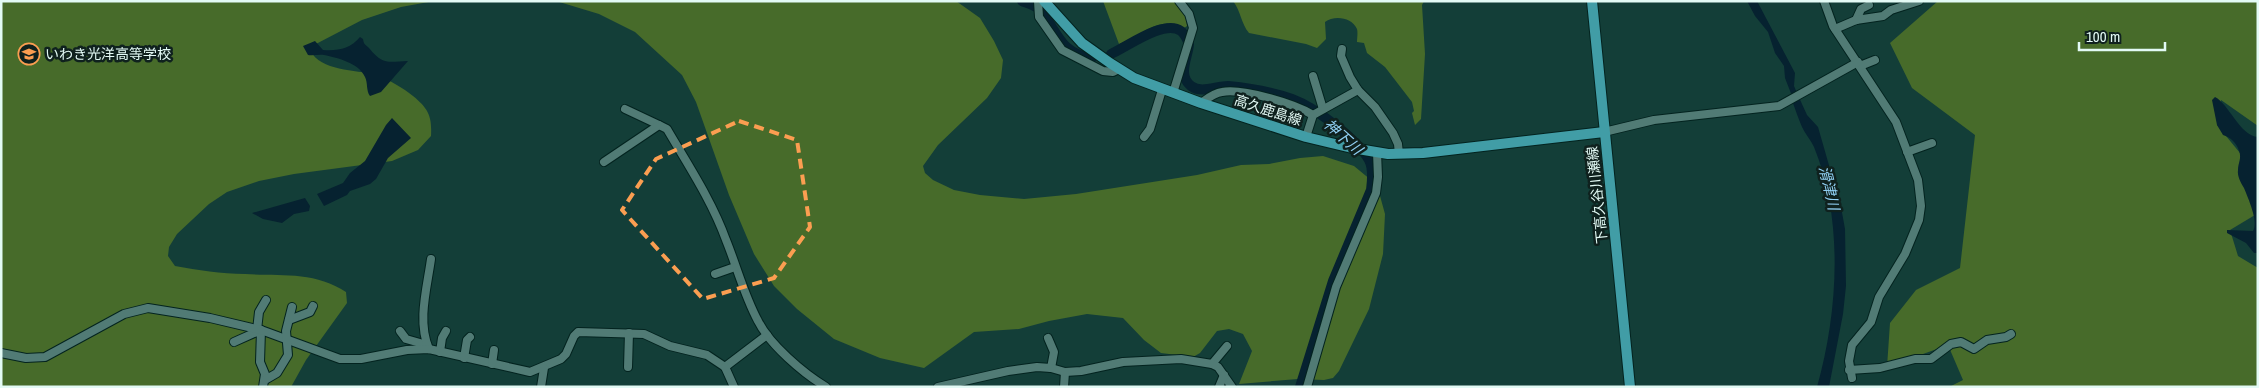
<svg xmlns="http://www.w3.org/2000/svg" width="2259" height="388" viewBox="0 0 2259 388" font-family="'Archivo Narrow','Noto Sans JP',sans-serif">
<rect width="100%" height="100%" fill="#133e38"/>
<!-- green -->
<g fill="#476b2a">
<path d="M1,1h433l-33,6 -39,13 -48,25 -4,5c11,22 45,19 66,25 14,5 27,13 37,21 16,13 19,21 18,40l-13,14 -26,11 -98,13 -35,7 -32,11 -18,12 -32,30 -8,13 -1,9 7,10c23,4 46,8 70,8 34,2 70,-3 101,18l1,11 -41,57 -15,27h-290z"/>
<path d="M556,1h400l24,17 14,23 9,19 -2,18 -14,20 -49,47 -15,21 2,7 8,7 21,10 26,5 44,4 52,-5 121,-19 44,-10 28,-1 31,-6 23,-2 31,10 23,19 8,29 -2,40 -14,55 -30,62 -6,7 -9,2 -26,-1 -59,5 13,-33 -9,-17 -14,-5 -12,2 -17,22 -7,4 -32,-4 -17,-13 -21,-22 -36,-4 -38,7 -30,8 -45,3 -50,36 -44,-10 -46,-19 -37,-30 -23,-23 -20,-32 -25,-59 -33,-93 -14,-27 -47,-43 -36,-18z"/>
<path d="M1103,1h71l12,15 1,10 -3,2c-27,-14 -42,9 -65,16z"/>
<path d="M1233,1h191l-2,4 3,49 -4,65 -6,6 -3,-12 2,-2 -2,-9 -27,-35 -18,-14 -3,-10 -7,-1c0,-4 1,-9 0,-13 -5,-12 -23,-14 -32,-7l1,17 -9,9 -11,-4 -57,-11c-8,-9 -8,-22 -16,-32z"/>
<path d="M1938,1h320v125l-37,-26 -4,25 23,28 15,62 -25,15 8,26 20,12v119h-309l14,-7 -15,-35 -61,22 3,-44 26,-33 44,-22 15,-133 -63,-47 -22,-45z"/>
</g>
<!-- water -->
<g fill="#062230">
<path d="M1747,1h10l38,72 -1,13 3,7 10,22 11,12 23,80 4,22 1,57 -3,28 -14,73h-12c21,-74 27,-167 -3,-240 -3,-7 -9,-13 -12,-20 -4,-9 -7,-19 -11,-29l1,-2 -7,-18 -1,-12 -9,-13 -7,-21 -13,-16z"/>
<path d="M360,37l3,2c1,6 2,5 6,9 14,17 18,14 39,13l-27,31 -11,4c-4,-5 -2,-13 -5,-19 -6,-14 -27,-19 -41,-22 -5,-1 -11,1 -16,0l-5,-9 12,-5 8,9c15,1 27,-1 37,-13z"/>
<path d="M2215,97c14,7 25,39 43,40l-1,116h-3l-8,-10 -19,-10v-3l26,1c6,-9 -5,-33 -9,-43 -3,-5 -7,-12 -6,-18 0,-7 4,-12 1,-19 -2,-8 -9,-14 -16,-16l-6,-10 -5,-25z"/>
<path d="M392,118l19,20 -23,20 -12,21 -6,5 -20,7 -3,4 -23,11 -7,-12 26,-11 7,-10 15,-12 21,-36z"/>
<path d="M305,198l5,8 -1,5 -15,3 -12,9 -19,-4 -11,-6z"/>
</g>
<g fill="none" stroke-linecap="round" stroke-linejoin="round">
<!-- river -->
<g stroke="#062230" stroke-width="10">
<path d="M1022,1c5,2 13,4 17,8 19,21 19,44 53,49"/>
<path d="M1111,54c16,-7 53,-35 70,-23 4,3 6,8 8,13 -1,14 -12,31 2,42 10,8 25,0 37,0 20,2 45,6 64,13 24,9 64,39 77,61 5,9 3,21 2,30l-38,91 -33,106"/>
</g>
<!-- minor casing -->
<g stroke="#03231f" stroke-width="10">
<g id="minor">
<path d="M1038,1l1,16 23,33 41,21 10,1 6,-3"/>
<path d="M1824,1l9,25 63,96 22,58 3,26 -2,14 -14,34 -26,43 -8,25 -19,23 -3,16 3,17"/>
<path d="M1856,20l5,-11 8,-4"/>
<path d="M1835,29l21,-9 27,-4 8,-6 28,-9"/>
<path d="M1342,49l-1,7 9,21 8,13 17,17 18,26 5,11 1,10"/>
<path d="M1860,66l15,-6"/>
<path d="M1313,76l10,33"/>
<path d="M1173,93l20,-65 -4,-14 -10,-13"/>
<path d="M1201,103c7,-5 13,-10 21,-11 21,-4 73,12 91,23"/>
<path d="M625,109l34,16"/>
<path d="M1604,132l50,-12 125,-14 79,-44"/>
<path d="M1144,137l6,-8 12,-39"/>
<path d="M1306,137l7,-22 45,-25"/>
<path d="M1907,152l25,-9"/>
<path d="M604,162l55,-37 8,4c21,36 45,72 59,111 11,27 18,55 32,81 12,24 45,52 68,66"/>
<path d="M715,274l20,-7"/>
<path d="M289,320l21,-8 3,-6"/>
<path d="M257,330l2,-18 7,-12"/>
<path d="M400,331l6,8 21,6"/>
<path d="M1048,338l6,14 -3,16"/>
<path d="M234,342l27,-12 -1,32 5,12 -2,13"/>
<path d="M429,349c-12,-27 -2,-61 2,-90"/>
<path d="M440,352l2,-14 4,-7"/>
<path d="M1,353l25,5 19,-1 79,-43 24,-6 62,10 51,12 79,29h21l46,-9 22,-1 101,23 31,-13 5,-5 8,-18 4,-4 66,2 26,12 37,9 18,12 42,-32"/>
<path d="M464,358l3,-18 3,-3"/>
<path d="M492,364l2,-14"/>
<path d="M1212,364l15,-18"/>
<path d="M628,367l1,-34"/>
<path d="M725,367l9,20"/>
<path d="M1849,370l31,-2 35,-9h16l20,-15 10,-2 13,7 13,-9 19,-3 5,-3"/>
<path d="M265,380l12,-7 11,-18 -2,-24 6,-24"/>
<path d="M541,387l3,-19"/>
<path d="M938,387l70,-16 29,-4 14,1 14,4 16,-1 42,-9 58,-3 31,5 6,3 14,20"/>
<path d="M1064,387l1,-15"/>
<path d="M1219,387l5,-12"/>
<path d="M1307,387l29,-100 40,-94 2,-16 -1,-25"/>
</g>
</g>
<!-- major casing -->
<g stroke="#03231f" stroke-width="12">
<g id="major">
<path d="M1044,1l38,42 28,20 24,15 67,25 105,34 46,11 36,6 35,-1 181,-21"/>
<path d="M1592,1l38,386"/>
</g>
</g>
<!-- minor -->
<use href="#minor" stroke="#517b75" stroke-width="8"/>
<!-- major -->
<use href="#major" stroke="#419da6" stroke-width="10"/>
</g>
<!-- marked area -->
<path fill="none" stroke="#fb9e51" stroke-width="4" stroke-dasharray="10 6" stroke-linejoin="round" d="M739,121l58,19 13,87 -36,51 -71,21 -81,-89 34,-51z"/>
<!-- icons -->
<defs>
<g id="school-ring" transform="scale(1.125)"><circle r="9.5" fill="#0f211e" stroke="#fb9e51" stroke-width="1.5"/><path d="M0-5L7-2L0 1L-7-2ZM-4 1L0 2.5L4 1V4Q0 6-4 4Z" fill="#fb9e51"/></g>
</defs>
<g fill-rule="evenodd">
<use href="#school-ring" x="29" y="54"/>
</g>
<g text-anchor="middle" stroke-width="5" stroke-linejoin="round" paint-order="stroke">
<!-- poi labels -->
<g font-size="14" fill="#e3faf5" stroke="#0f211e" text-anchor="start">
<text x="45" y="59">いわき光洋高等学校</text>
</g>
<!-- street labels -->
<g font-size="14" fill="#e3faf5" stroke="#0f211e">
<text transform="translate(1268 110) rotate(18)" y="5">高久鹿島線</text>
<text transform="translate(1597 195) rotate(-96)" y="5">下高久谷川瀬線</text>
</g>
<!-- water labels -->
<g font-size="15" font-style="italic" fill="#90cff3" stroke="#0f211e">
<text transform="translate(1343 137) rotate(42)" y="5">神下川</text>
<text transform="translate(1829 188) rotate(77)" y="5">滑津川</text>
</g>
</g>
<!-- border -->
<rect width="2259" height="388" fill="none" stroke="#e3faf5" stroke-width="5"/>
<!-- scale -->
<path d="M2079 42v8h86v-8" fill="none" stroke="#e3faf5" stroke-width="2.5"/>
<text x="2086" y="42" font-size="15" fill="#e3faf5" stroke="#0f211e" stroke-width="4" paint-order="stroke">100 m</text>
</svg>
